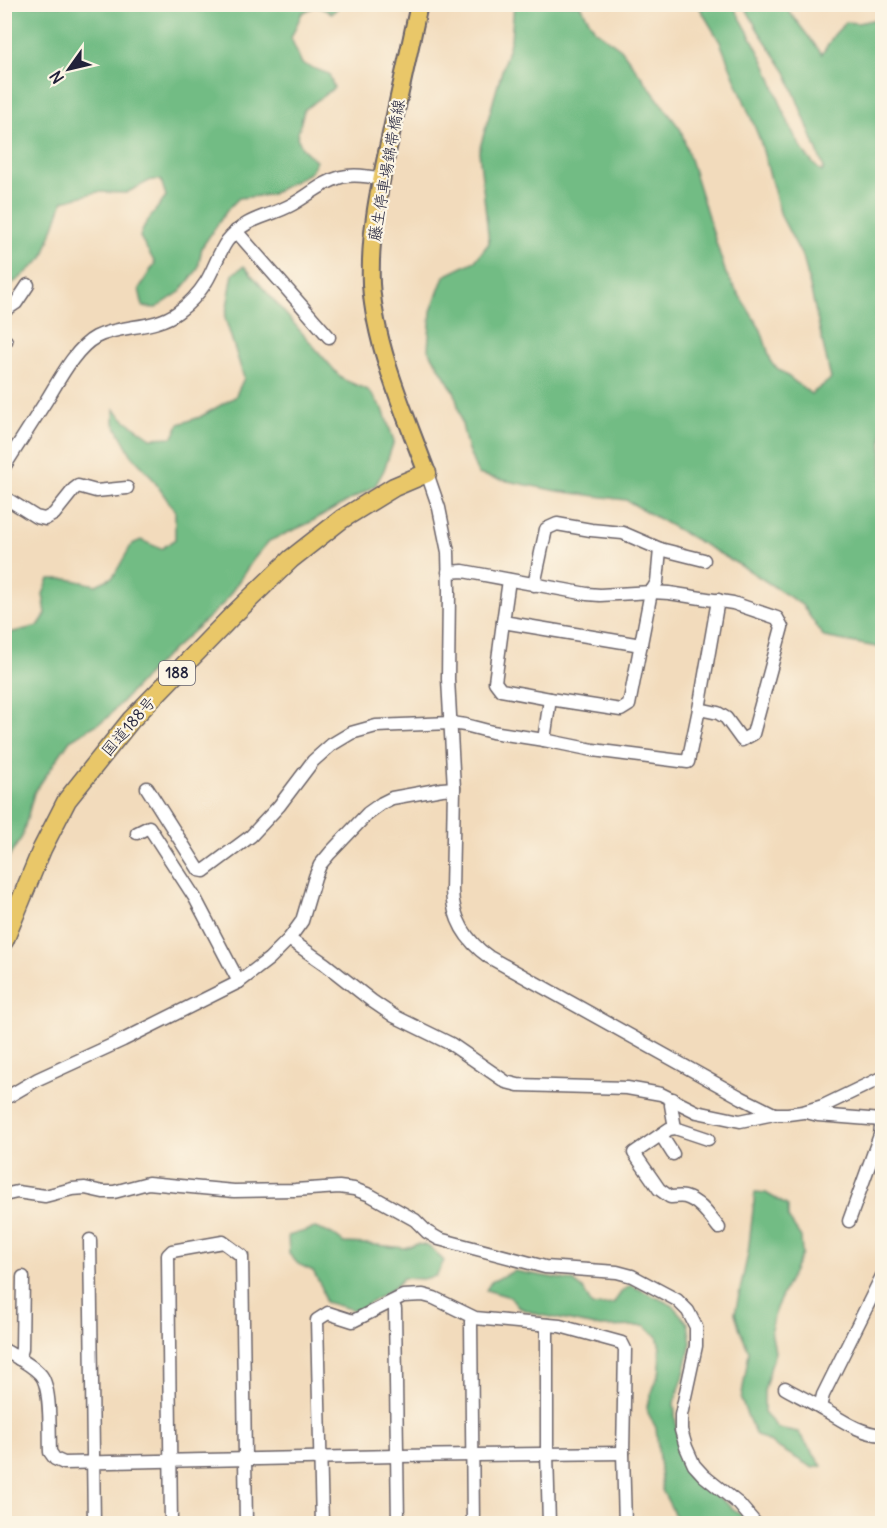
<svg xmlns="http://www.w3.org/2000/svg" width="887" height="1528" viewBox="0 0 887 1528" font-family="Delius,'Klee One',sans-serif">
<rect width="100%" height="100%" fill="#fcf5e5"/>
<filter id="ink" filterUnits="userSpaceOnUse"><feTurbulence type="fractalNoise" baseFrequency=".0167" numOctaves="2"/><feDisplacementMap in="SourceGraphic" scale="12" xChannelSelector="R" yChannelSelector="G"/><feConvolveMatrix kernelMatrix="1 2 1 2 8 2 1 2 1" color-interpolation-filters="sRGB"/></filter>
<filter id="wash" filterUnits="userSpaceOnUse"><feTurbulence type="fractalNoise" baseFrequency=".008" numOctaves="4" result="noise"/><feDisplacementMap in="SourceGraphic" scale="24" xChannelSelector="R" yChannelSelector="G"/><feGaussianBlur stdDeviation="1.35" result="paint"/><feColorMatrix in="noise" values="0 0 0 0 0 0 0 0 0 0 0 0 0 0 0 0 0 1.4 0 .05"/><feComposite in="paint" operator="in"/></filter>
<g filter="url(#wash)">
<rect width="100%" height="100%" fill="#f2dbbc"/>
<!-- forest -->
<g fill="#72bc84" stroke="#4a6f60" stroke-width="1.5">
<path d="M4,5h337l-9,8 -16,-7 -14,7 -11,25 11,26 27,10 5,14 -30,22 -7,27 5,11 14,13 -5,11 -41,23 -31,3 -11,11 -26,38 -4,22 -18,23 -24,16 -13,-1 -4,-18 16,-26 -15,-26 4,-11 22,-30 -5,-16h-10l-25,13 -29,-1 -34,9 -20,57 -24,21 -14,9z"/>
<path d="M514,5h66l15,25 26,19 60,81 45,144 35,56 11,34 39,30 20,-15 -27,-119 -23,-44 -21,-76 -40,-98 -22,-37h35c11,20 23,40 33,61 15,35 26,81 56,106l2,-4 -38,-96 -28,-42 -14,-25h41l2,4 35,45 12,-19 12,-13 12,1 24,-5 -1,-13h1v643l-58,-11 -22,-32 -52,-34 -124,-71 -69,-9 -59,-12 -20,-5 -11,-27 -12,-54 -27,-44 3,-38 13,-35 31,-15 14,-18 -10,-92 32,-112z"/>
<path d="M244,266l98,113 26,11 15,19 11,32 -10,29 -9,16 -68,38 -38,17 -16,19 -29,43 -69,63 -49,53 -36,21 -36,53 -12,44 -17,26v-229l33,-8 8,-12 -3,-20 6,-15h19l28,6 17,-8 19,-33 9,-4 20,9 14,-10v-28l-25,-36 -18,-19 -18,-33v-14l11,11 26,18 22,-1 6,-13 21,-7 35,-20 9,-19 -19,-60 8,-44z"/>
<path d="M755,1192l11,1 22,13v12l13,19 1,17 -26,54 -5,22 4,22 -11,39v22l14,15 20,4 24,34 -9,2 -58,-34 -14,-34 8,-48 -9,-22 -5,-17 13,-59z"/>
<path d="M315,1228l17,6 12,9 23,1 37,4 13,-4 12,2 15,15 -8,15 -14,3 -19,-1 -9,10 -37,23 -32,-9 -3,-14 -9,-17 -15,-7 -9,-10 -1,-18z"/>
<path d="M514,1271l59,10 10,8 9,17 21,-2 9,-13 9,-6 41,20 16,18 3,20 -8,35 -9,25 3,33 10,24 15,24 49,39h-73l-7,-16 -9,-17 -6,-62 -10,-19 14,-39v-22l-3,-12 -13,-10 -44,1 -64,-13 -18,-7 -8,-10 -24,-7 5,-8z"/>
</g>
</g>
<g filter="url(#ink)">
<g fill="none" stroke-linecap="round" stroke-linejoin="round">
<!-- minor casing -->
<g stroke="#6b6368" stroke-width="15">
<g id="minor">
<path d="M236,231l93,106"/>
<path d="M4,311l12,-8 12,-18"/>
<path d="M4,340l2,1"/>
<path d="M4,467c14,-22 28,-44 42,-66 12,-19 29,-53 50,-64 26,-13 58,-7 82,-25 11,-8 21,-19 28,-30 8,-13 12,-28 21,-41 20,-25 41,-23 66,-37 16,-9 30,-22 48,-27 13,-3 27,-1 40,2"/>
<path d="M427,473l12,35 9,44 1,39 -1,88 6,109 -2,103c1,29 14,50 37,66l253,141 32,16"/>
<path d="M4,497l32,20 9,2 9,-5 20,-25 4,-3 18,5 31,-3"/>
<path d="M660,549l44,11"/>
<path d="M448,572l15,-1 124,23 13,1 51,-3 18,1 64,10 44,15 5,9 -29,107 -11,6 -16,-22 -8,-5 -19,-4"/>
<path d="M509,580l-6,42 138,23"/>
<path d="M534,585l12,-56 11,-5 34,6 32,3 37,16 -3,33 -6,10 -22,113 -8,5 -71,-11"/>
<path d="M503,622l-8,60 6,8 49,9 -6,41"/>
<path d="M147,788l52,82 5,1 47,-35 28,-30 34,-45 18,-16 20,-12 25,-7 75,-3 14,2 27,7 52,8 49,10 95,12 11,-53 19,-109"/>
<path d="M137,833l12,-6 46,71 44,84"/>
<path d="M289,939l36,25 47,37 22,15 57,28 55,38 12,3 109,3 34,6 36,18 43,9 34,-7h14l15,-2 20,-6 56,-27 3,-1"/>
<path d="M4,1099l34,-20 85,-39 116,-58 30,-23 20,-20 13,-18 13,-44 5,-12 10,-12 38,-40 14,-10 10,-5 50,-9 12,-1"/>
<path d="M673,1099l-2,6 4,23"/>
<path d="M806,1112l12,3 64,5"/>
<path d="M661,1135l12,19"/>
<path d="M708,1139l-33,-11 -6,1 -35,24 25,36 11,8c4,0 11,-1 15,0 15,4 25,20 34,31"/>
<path d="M4,1195l13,-3 28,4 27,-7 13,-1 18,4h11l34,-9 86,8 61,-1 44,-3 15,2 16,6 45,25 12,12 12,7 106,28 72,5 15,4 45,24 11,11 8,16v19l-15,69v15l5,17 8,18 10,11 35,28 17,20"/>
<path d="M849,1221l31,-86 2,-15"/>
<path d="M90,1240l4,284"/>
<path d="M392,1302l3,7 3,215"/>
<path d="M472,1317l-1,5 2,202"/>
<path d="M547,1325v128l2,71"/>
<path d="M4,1350c12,7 27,14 36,24 12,12 9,60 10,78l5,7 9,4 332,-7 227,-3"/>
<path d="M19,1359l3,-10 1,-72"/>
<path d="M785,1388c12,7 25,13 38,21 19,11 36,24 59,26"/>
<path d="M820,1407l3,-12 59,-119"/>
<path d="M171,1524l-3,-269 4,-4 51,-9 19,14 4,268"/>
<path d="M322,1524l-5,-204 11,-7 25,8 50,-25 20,-1 11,3 41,20 85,8 62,17 3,6 -2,104 2,71"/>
</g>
</g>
<!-- major casing -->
<g stroke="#6b6368" stroke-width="20">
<path id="major" d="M419,4c-9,44 -19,87 -28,130 -11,50 -22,99 -20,150 4,63 34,130 56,189"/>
</g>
<!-- highway casing -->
<g stroke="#6b6368" stroke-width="21">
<path id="highway" d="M4,941l38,-92 25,-49 64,-80 101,-104 59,-57 51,-40 52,-32 33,-14"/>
</g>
<!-- minor -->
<use href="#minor" stroke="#fff" stroke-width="12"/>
<!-- major -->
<use href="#major" stroke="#e9c769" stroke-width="16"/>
<!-- highway -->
<use href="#highway" stroke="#e9c769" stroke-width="18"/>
</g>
</g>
<g text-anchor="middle" stroke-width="4.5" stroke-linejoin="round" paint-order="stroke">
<!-- shield labels -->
<rect fill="#fcf5e5" stroke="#63616e" stroke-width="1.5" x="159" y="661" width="36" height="24" rx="4.5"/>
<g font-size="15" font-weight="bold" fill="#22223b">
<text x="177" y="678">188</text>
</g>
<!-- street labels -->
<g font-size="16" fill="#22223b" stroke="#fcf5e5">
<text transform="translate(386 170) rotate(-80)" y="6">藤生停車場錦帯橋線</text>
<text transform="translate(128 726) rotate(-49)" y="6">国道188号</text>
</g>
</g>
<!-- margin -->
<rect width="887" height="1528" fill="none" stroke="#fcf5e5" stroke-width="24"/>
<!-- north arrow -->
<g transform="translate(69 69) rotate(236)" stroke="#fcf5e5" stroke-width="4.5" paint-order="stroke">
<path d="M0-4.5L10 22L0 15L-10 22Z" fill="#22223b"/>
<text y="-9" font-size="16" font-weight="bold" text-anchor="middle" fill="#22223b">N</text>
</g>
</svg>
